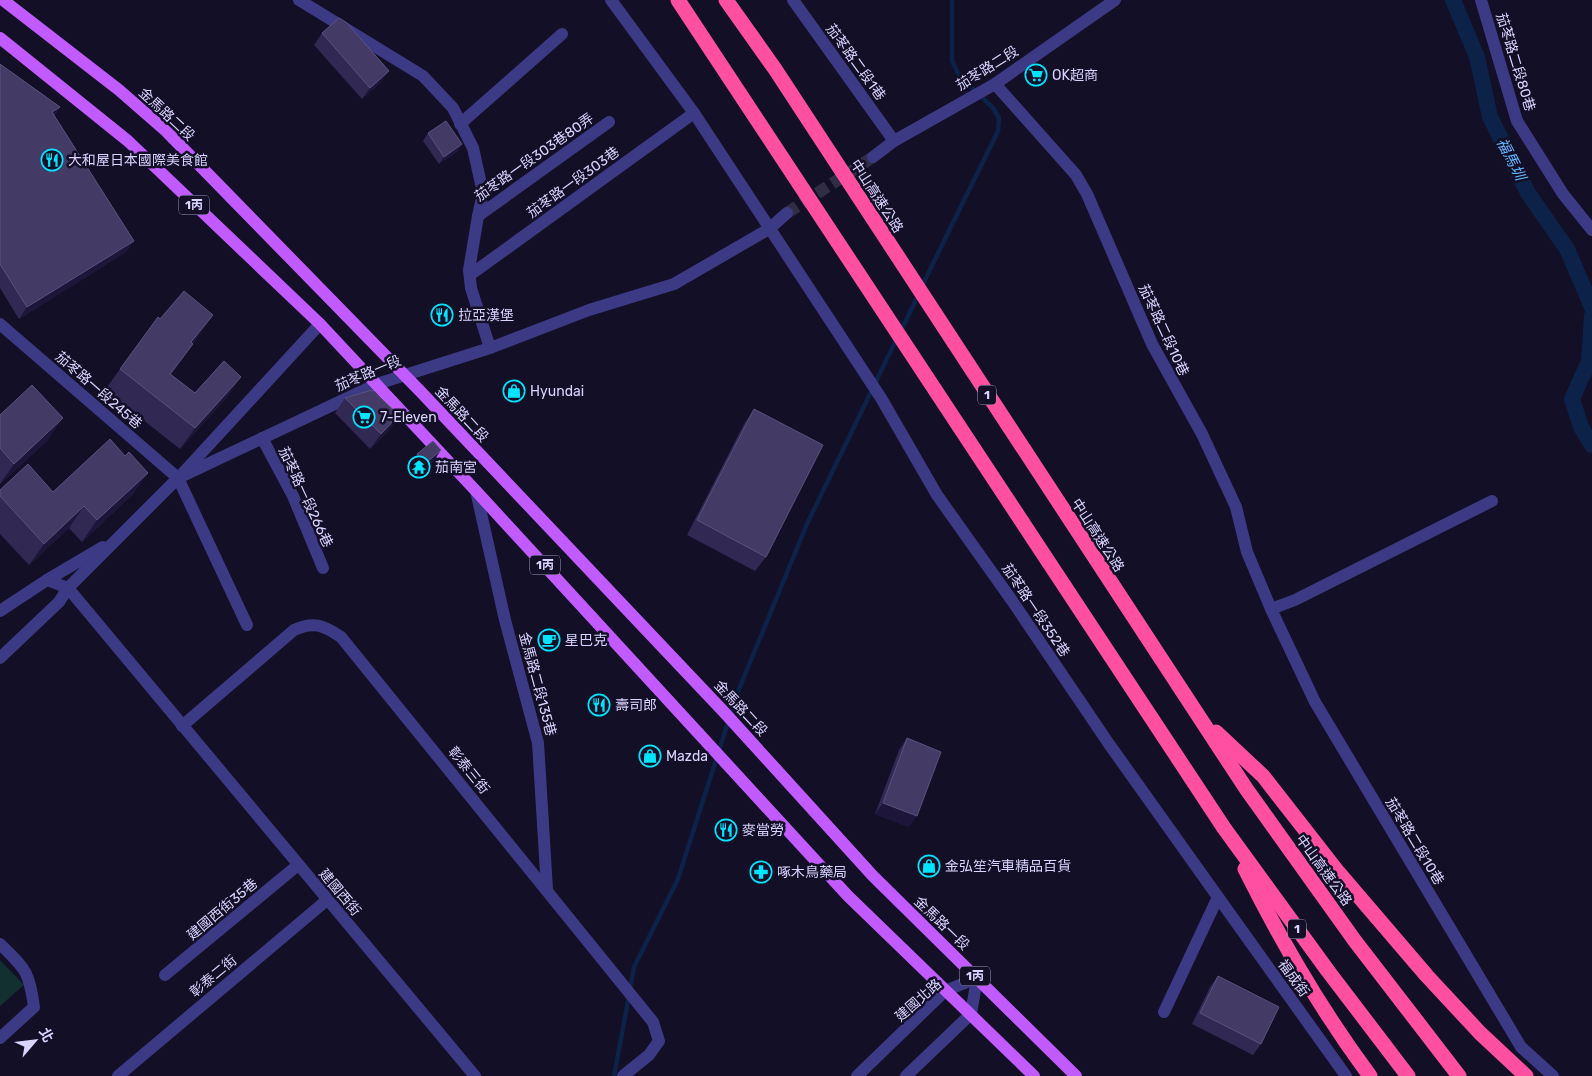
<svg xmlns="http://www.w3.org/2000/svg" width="1592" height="1076" viewBox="0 0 1592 1076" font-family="Rubik,'Noto Sans TC',sans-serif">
<rect width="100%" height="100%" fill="#130f26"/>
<!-- green -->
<path fill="#12302f" d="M0,960l24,25 -24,21z"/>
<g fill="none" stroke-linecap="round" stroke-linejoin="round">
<!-- stream -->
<g stroke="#0c2248" stroke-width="4.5">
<path d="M922,286l76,-155 1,-13 -6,-10 -34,-33 -7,-14v-61"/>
<path d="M901,331l18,-38"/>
<path d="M630,989l4,-22 44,-88 59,-185 70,-170 90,-186"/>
<path d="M614,1076l15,-80"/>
</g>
<!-- canal -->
<g stroke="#0c2248" stroke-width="16">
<path d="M1453,0l24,57 13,60 38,76 39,56 25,58"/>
<path d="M1592,315l-3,46 -17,38 9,28 11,18"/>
</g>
<!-- minor-tunnel -->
<path stroke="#312d47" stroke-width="12" stroke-dasharray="12 6" stroke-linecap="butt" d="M787,213l86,-56"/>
<!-- minor -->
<g stroke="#3d3a85" stroke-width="12">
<path d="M299,0l124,76 30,32 20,40 10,45 -5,23 -9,54 2,18 19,60"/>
<path d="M611,0l83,113 187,285 56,97 76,107 96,142 109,153 -54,115"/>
<path d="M793,0l101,141"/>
<path d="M1481,0l36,121 46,73 29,36"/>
<path d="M995,84l81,91 11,19 65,150 50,90 34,73 11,45 24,57 44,93 206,345 32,29"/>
<path d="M460,124l102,-90"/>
<path d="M873,157l21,-16 101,-57 120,-84"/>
<path d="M478,216l131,-94"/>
<path d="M470,275l224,-162"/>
<path d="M0,324l178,154 69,147"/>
<path d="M262,438l31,58 30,72"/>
<path d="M183,473l137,-149"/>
<path d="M476,491l29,129 33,123 9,146"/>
<path d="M47,580l56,-33"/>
<path d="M1271,609l24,-9 197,-99"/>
<path d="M0,611l47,-31 21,8 110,-110 199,-94 113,-36 99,-38 85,-26 95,-55 18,-16"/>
<path d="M0,658l59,-56 9,-14 407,488"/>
<path d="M182,726l112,-96c20,-9 29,-5 47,7l312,385 6,19 -10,14 -26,21"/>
<path d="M1218,897l128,179"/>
<path d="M0,944c25,25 29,26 34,63l-34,31"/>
<path d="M165,975l133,-110"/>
<path d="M118,1076l209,-176"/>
<path d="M857,1076l88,-85 32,-13"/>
<path d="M906,1076l65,-62 6,-36"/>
</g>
<!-- major -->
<g stroke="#c25bff" stroke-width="12">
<path d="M3,0l116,90 47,41 254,260 304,321 149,164 203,200"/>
<path d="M0,38l128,103 192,183 156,167 372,405 186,180"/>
</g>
<!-- highway -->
<g stroke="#ff4fa3" stroke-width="15">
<path d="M678,0l546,828 104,143 80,105"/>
<path d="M726,0l49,69 472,721 108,151 104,135"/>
<path d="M1216,732l47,44 75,96 89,104 53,57 46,43"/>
<path d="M1245,869c37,74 76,141 125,207"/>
</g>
</g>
<!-- wall -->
<g fill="#312854">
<path d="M322,33l59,49 -19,17 -48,-54z"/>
<path d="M0,64l60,43 -6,9 72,136 -107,67 -19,-31z"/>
<path d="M428,133l34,11 -5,8 -18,12 -16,-23z"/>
<path d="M213,315l-42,60 24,18 46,-16 -15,21 -46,51 -75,-59 15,-21 40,-50z"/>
<path d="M345,398l54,17 -10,15 -19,19 -35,-36z"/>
<path d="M754,409l12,148 -11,14 -68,-36 57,-111z"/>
<path d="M0,415l48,25 -48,44z"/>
<path d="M417,454l14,11 -16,13 -8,-9z"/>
<path d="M0,490l53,2 80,2 -51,48 -13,-14 -40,37 -29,-31z"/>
<path d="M907,738l2,89 -34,-13 24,-64z"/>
<path d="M1218,976l43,68 -8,11 -61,-31 18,-37z"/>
</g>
<!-- shaded-wall -->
<g fill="#1d163a">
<path d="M389,71l-8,11 -19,17 8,-11z"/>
<path d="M60,107l-8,11v-6z"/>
<path d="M462,144l-5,8 -18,12 5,-7z"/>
<path d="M134,241l-8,11 -107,67 8,-12z"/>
<path d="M213,315l-15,22 -22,26 15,-21z"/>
<path d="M193,344l-15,21 -23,30 15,-21z"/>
<path d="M241,377l-15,21 -46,51 15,-21z"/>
<path d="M399,415l-10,15 -19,19 11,-15z"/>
<path d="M63,418l-15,22 -48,44 14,-20z"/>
<path d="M441,450l-10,15 -16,13 10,-14z"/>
<path d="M148,473l-15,21 -51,48 15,-22z"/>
<path d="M84,506l-15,22 -40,37 15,-21z"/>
<path d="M883,803l34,13 -8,11 -34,-13z"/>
</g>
<!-- building -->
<g fill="#433a66" stroke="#5a527e">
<path d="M339,18l8,5 42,48 -19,17 -48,-55z"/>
<path d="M0,64l60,43 -8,5 82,129 -107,66 -27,-43z"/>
<path d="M446,121l16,23 -18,13 -16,-24z"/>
<path d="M184,291l29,24 -22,27 2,2 -23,30 25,19 29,-32 17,16 -46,51 -75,-59 38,-52 2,2z"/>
<path d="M32,385l31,33 -49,46 -14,-16v-33z"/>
<path d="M372,390l27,25 -18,19 -36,-36z"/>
<path d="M754,409l69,36 -57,112 -69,-37z"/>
<path d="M110,439l15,17 4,-4 19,21 -51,47 -13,-14 -40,38 -44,-48v-6l28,-26 25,28z"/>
<path d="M433,441l8,9 -16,14 -8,-10z"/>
<path d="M907,738l34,14 -24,64 -34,-13z"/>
<path d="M1218,976l61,31 -18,37 -61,-31z"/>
</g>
<!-- icons -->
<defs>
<g id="supermarket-ring" transform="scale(1.125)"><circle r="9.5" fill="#130f26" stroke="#00e5ff" stroke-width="1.5"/><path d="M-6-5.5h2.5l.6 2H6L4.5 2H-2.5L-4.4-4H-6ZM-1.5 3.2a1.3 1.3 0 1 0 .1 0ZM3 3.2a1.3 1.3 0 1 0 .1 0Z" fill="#00e5ff"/></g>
<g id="restaurant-ring" transform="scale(1.125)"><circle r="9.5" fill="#130f26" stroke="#00e5ff" stroke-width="1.5"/><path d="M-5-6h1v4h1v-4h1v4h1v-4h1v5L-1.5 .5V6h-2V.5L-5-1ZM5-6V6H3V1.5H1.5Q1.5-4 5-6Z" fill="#00e5ff"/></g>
<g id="shop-ring" transform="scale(1.125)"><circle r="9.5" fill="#130f26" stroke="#00e5ff" stroke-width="1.5"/><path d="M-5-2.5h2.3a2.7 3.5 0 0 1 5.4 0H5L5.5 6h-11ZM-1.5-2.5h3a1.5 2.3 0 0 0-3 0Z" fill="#00e5ff"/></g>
<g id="temple-ring" transform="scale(1.125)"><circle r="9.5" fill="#130f26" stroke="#00e5ff" stroke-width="1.5"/><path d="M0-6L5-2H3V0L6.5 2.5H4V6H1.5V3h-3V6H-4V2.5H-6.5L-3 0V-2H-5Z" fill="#00e5ff"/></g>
<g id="cafe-ring" transform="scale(1.125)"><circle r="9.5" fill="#130f26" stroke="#00e5ff" stroke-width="1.5"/><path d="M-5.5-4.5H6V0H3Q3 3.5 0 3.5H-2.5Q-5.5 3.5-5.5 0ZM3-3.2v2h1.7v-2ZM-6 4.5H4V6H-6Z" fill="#00e5ff"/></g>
<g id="pharmacy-ring" transform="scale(1.125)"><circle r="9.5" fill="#130f26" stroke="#00e5ff" stroke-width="1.5"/><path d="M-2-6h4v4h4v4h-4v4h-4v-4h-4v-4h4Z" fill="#00e5ff"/></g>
</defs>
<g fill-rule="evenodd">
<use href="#supermarket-ring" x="1036" y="75"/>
<use href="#restaurant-ring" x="52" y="160"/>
<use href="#restaurant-ring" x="442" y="315"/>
<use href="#shop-ring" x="514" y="391"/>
<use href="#supermarket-ring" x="364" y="417"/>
<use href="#temple-ring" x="419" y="467"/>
<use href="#cafe-ring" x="549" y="640"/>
<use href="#restaurant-ring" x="599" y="705"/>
<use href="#shop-ring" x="650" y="756"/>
<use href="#restaurant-ring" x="726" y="830"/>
<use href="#shop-ring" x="929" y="866"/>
<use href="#pharmacy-ring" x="761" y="872"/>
</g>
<g text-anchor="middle" stroke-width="5" stroke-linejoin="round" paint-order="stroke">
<!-- shield labels -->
<g fill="#130f26" stroke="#9e99be" stroke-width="1">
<rect x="179" y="195.5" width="30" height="19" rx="4"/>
<rect x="978" y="385.5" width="18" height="19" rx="4"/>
<rect x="530" y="555.5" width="30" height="19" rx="4"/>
<rect x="1288" y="919.5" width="18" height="19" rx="4"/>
<rect x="960" y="966.5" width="30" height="19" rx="4"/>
</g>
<g font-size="12" font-weight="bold" fill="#d9d4ff">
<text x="194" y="209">1丙</text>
<text x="987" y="399">1</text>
<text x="545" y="569">1丙</text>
<text x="1297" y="933">1</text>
<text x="975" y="980">1丙</text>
</g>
<!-- street labels -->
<g font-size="14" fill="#d9d4ff" stroke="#130f26">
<text transform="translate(856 62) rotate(54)" y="5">茄苳路二段1巷</text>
<text transform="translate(1516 62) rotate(73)" y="5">茄苳路二段80巷</text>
<text transform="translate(987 68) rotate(-32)" y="5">茄苳路二段</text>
<text transform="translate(167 114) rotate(43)" y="5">金馬路二段</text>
<text transform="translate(534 157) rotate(-35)" y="5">茄苳路一段303巷80弄</text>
<text transform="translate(573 182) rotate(-36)" y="5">茄苳路一段303巷</text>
<text transform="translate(877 196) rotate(57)" y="5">中山高速公路</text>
<text transform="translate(1164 330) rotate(65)" y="5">茄苳路二段10巷</text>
<text transform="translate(368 373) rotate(-23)" y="5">茄苳路一段</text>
<text transform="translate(99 390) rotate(41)" y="5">茄苳路一段245巷</text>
<text transform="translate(462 414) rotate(47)" y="5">金馬路二段</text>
<text transform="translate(306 497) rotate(65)" y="5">茄苳路一段266巷</text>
<text transform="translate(1098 535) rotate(57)" y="5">中山高速公路</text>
<text transform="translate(1036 610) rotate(56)" y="5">茄苳路一段352巷</text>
<text transform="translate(538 684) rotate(75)" y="5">金馬路二段135巷</text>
<text transform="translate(741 708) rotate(47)" y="5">金馬路二段</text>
<text transform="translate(469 770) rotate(51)" y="5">彰泰三街</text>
<text transform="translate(1415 841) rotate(59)" y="5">茄苳路二段10巷</text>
<text transform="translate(1324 870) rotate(54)" y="5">中山高速公路</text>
<text transform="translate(340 892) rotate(50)" y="5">建國西街</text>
<text transform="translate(222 909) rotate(-40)" y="5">建國西街35巷</text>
<text transform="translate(942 923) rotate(44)" y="5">金馬路一段</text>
<text transform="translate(213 976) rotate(-40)" y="5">彰泰二街</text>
<text transform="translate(1294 978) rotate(54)" y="5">福成街</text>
<text transform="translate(918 1000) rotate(-41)" y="5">建國北路</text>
</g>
<!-- poi labels -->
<g font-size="14" fill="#d9d4ff" stroke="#130f26" text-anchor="start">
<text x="1052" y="80">OK超商</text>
<text x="68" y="165">大和屋日本國際美食館</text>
<text x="458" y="320">拉亞漢堡</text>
<text x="530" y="396">Hyundai</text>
<text x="380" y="422">7-Eleven</text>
<text x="435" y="472">茄南宮</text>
<text x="565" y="645">星巴克</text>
<text x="615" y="710">壽司郎</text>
<text x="666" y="761">Mazda</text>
<text x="742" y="835">麥當勞</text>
<text x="945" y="871">金弘笙汽車精品百貨</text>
<text x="777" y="877">啄木鳥藥局</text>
</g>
<!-- water labels -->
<g font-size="15" font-style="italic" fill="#62b6ff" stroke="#130f26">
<text transform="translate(1511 159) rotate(63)" y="5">福馬圳</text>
</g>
</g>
<!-- north arrow -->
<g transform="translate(35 1041) rotate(62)" stroke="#130f26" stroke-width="4" paint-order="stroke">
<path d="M0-4L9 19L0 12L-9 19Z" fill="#d9d4ff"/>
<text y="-8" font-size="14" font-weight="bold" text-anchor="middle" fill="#d9d4ff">北</text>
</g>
</svg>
